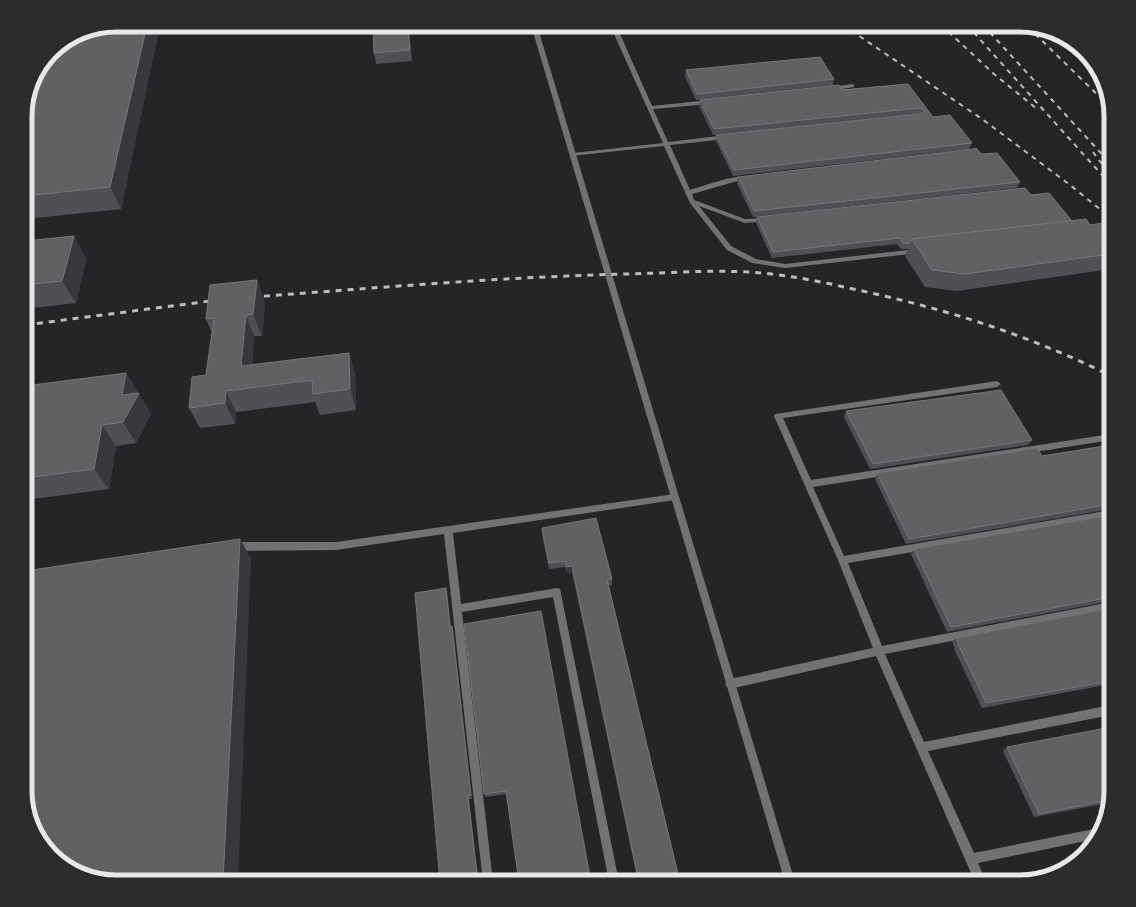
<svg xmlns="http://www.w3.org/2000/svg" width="1136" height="907" viewBox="0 0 1136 907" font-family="Manrope,sans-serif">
<rect width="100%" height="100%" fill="#242527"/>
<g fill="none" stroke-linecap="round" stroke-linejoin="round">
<!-- lane -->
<g fill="#727274" fill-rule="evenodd">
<path d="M610,25h6l36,81 58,-6 3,2 -3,2 -57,5 15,33 59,-7 3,2 -3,2 -57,6 20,45c11,-3 51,-18 60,-12l-1,1 -15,3 -42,12 2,6 51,19 23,-1 1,1 -3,2 -21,2 -46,-17 32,40 25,13 29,5 132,-15 3,2 -1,2 -134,15 -33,-5 -25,-13 -37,-47 -26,-57 -93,10v-2l2,-1 90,-10z"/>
<path d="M852,84l2,1v2l-23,4 -3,-2 3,-2z"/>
<path d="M997,381l4,3 -4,3 -214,31 28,62 300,-46v6l-298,47 31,69 267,-46v8l-263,45 34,83 229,-44v8l-226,44 39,88 187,-37v10l-183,36 46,102 125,-25 3,1 -6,10 -118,24 8,19h-11l-99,-226 -146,33 -3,-2 -2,-3 2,-3 3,-2 143,-31 -35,-88 -64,-144 1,-2z"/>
<path d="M675,494l3,1 1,2 -1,2 -3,1 -222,33 8,71 96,-16 3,1 59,293h-10l-56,-285 -91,15 31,270h-10l-39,-348 -108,16 -102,1 -3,-1 -1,-3 1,-3 13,-2h92z"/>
</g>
<!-- street -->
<path fill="#727274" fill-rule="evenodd" d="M531,25h6l258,857h-10z"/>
<!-- rail-far1 -->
<g stroke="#bcbdbe" stroke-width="2" stroke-dasharray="5 5" stroke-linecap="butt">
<path d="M843,25l139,94 88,66 41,33"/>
<path d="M941,25l53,49 43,35"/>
<path d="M967,25l144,160"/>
<path d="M983,25l128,139"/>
<path d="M1028,27l80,78"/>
<path d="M1093,152l18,24"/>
</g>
<!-- rail -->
<g stroke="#bcbdbe" stroke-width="3" stroke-dasharray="6 6" stroke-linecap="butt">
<path d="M252,297c124,-9 249,-20 374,-23 45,-1 91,-5 136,-1 31,3 61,9 91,16 90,19 176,46 258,87"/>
<path d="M25,325l193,-25"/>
</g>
</g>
<!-- wall -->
<g fill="#4f5053">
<path d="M116,25h44l-39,184 -96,10v-109z"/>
<path d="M408,25l4,36 -36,3 -2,-11z"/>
<path d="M686,70l148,9 -1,6 -137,15 -11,-24z"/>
<path d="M908,84l25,33 39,26 -3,6 -236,27 -17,-35v-6l203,-20 -1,-1 -205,21 -14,-29 1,-6 142,-10z"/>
<path d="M981,154l39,28 -3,6 -264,29 -16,-34 1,-6z"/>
<path d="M1031,195l41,26 18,4 21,6v38l-154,22 -32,-4 -20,-31 3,-7h-7l-4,-5 -125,14 -16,-35 1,-6z"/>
<path d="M74,236l12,23 -10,44 -51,6v-68z"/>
<path d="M257,280l8,22 -3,34h-8l-2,29 97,-12 6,21 1,36 -36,5 -5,-13 -79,10 -1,12 -35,4 -11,-20 17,-33 6,-42 -6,-14z"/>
<path d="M126,373l25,41 -15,29 -20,3 -7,43 -84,11v-114z"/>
<path d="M846,411l186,29 -4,5 -158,24 -26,-52z"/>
<path d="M1111,445v64l-205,35 -31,-65 2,-6 165,-17z"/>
<path d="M1111,515v86l-164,31 -36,-78 3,-5z"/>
<path d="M542,528l70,51v6h-3l71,297h-42l-66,-310 -5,1 -2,-6 -16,2 -7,-35z"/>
<path d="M447,593l4,34 2,4 19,168h-3l9,83h-38z"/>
<path d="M1111,608v76l-129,24 -28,-59 1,-1 -3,-6 4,-4z"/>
<path d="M464,624l127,258 -84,-88 -22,3 -1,-3z"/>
<path d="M1007,747l104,44 -2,12 -75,14 -31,-66z"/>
<path d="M1077,860l-13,10 -3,-5 6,-3z"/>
</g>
<!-- shaded-wall -->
<g fill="#37383b">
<path d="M147,25h13l-39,184 -11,-22z"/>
<path d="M408,25l2,11 2,25 -2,-11z"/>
<path d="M74,236l12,23 -10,44 -14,-22z"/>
<path d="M257,280l8,22 -3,34 -9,-22z"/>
<path d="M246,315l8,21 -4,51 -9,-21z"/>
<path d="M349,353l6,21 1,36 -6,-21z"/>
<path d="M126,373l25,41 -15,29 -13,-21 -1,-27z"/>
<path d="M226,391l10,21 -1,12 -10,-21z"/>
<path d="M102,425l14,21 -7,43 -15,-20z"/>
<path d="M240,539l11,19 -13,324h-15z"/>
<path d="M572,566v6l-5,1v-6z"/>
<path d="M446,588l1,5 4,38 -1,-4z"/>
<path d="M452,626l1,5 19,168 -1,-4z"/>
<path d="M468,796l1,3 9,83z"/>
</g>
<!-- building -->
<g fill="#606163" stroke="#757678">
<path d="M116,25h31l-37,162 -85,9v-86l10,-34 21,-28 26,-16z"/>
<path d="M396,25h12l2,25 -36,3 -1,-26z"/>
<path d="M820,57l14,22 -137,15 -11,-24z"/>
<path d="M908,84l25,33 17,-2 22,28 -238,27 -18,-35 204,-21 5,-3 -5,-3 -206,21 -14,-29 139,-15 3,5z"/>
<path d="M976,148l5,6 16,-1 23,29 -266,29 -16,-34 235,-28z"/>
<path d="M1025,188l6,7 18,-2 23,28 -160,18 -2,4h-7l-3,-5 -127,14 -16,-35z"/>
<path d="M1086,219l4,6 14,-2 7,8v23l-146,20 -33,-4 -20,-31z"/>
<path d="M74,236l-12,45 -37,4v-44z"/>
<path d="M257,280l-4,34 -7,1 -5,51 108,-13 1,36 -37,5 -1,-14 -86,11 -1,12 -36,5 3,-31 14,-2 8,-57 -8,1 4,-34z"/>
<path d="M126,373l-4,22 17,-2 -16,29 -21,3 -8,44 -69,9v-92z"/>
<path d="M1001,390l31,50 -159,24 -27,-53z"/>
<path d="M1111,445v59l-202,35 -32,-66 160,-25 5,8z"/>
<path d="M1111,515v82l-160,30 -37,-78z"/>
<path d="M596,518l16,61 -5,1 73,302h-41l-67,-316 -5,1 -2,-6 -16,2 -7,-35z"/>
<path d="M240,539l-17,343h-107l-34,-7 -26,-16 -22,-28 -9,-35v-225z"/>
<path d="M446,588l4,39 2,-1 19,169 -3,1 10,86h-38l-25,-289z"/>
<path d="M1111,608v73l-125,22 -28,-59h1l-3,-6z"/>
<path d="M541,611l50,271h-72l-13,-91 -22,3 -20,-170z"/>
<path d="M1111,727v64l-2,9 -70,14 -32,-67z"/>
<path d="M1077,860l-8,6 -2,-4z"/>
</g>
<!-- crop -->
<path d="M0 0H1136V907H0ZM116 32H1020A84 84 0 0 1 1104 116V791A84 84 0 0 1 1020 875H116A84 84 0 0 1 32 791V116A84 84 0 0 1 116 32Z" fill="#2b2c2e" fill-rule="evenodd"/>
<path fill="none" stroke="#e7e8e9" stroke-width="5" d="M116 32H1020A84 84 0 0 1 1104 116V791A84 84 0 0 1 1020 875H116A84 84 0 0 1 32 791V116A84 84 0 0 1 116 32Z"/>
</svg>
